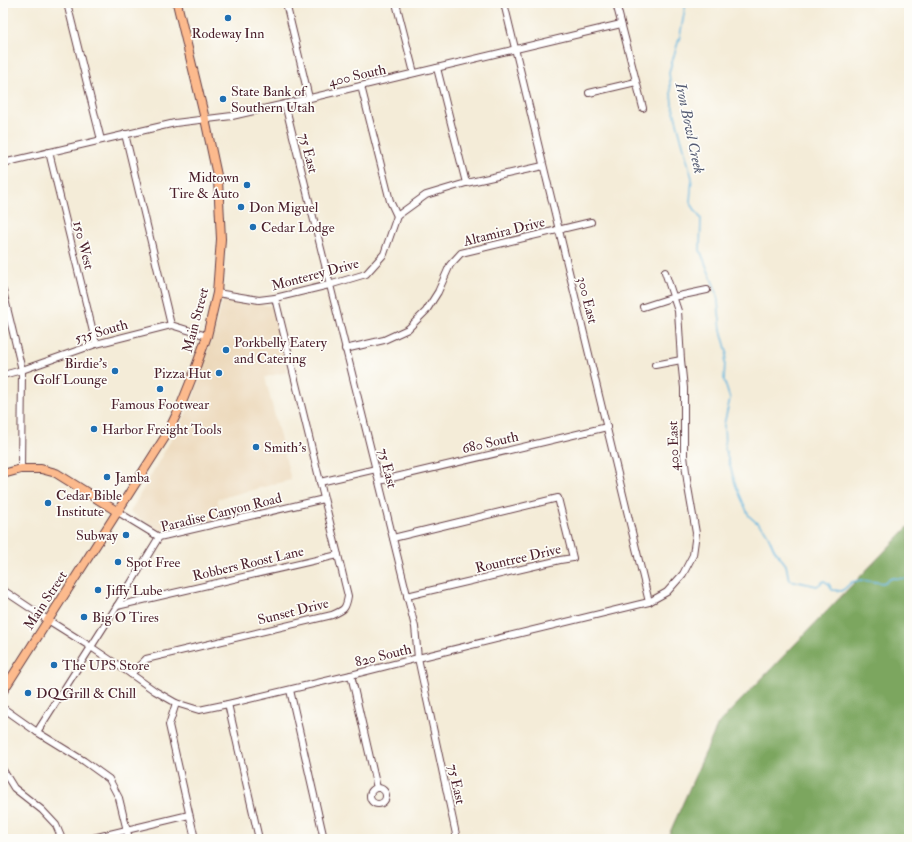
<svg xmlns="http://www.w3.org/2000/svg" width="912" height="842" viewBox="0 0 912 842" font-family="'IM FELL Double Pica',serif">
<rect width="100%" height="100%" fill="#fdfcf7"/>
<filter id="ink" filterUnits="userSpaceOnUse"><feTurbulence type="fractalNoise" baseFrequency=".025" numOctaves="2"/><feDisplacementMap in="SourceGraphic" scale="8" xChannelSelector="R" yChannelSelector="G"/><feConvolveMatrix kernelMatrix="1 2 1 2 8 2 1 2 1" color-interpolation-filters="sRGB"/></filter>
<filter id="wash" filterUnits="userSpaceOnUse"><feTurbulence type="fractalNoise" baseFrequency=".012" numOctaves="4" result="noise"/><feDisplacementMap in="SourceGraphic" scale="16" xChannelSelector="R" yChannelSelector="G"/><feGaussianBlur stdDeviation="0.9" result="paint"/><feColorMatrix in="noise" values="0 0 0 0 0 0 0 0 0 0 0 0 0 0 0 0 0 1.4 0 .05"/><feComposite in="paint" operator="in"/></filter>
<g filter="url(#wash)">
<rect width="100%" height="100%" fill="#f4ecd8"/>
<!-- built -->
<path fill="#ecd8ba" d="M223,300l49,6 16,66 -23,5 26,103 -74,19 5,20 -63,12 -29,-19 61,-107z"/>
<!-- forest -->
<path fill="#7ca65f" stroke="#636245" d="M909,526v313h-242l51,-115z"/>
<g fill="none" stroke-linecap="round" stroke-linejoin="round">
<!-- stream -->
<path stroke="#64b5df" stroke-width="1.5" d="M686,3l-6,33 -11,36 3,32 20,74 -2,24 11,17 -1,31 17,43 4,37 6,22 -2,9 -1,19 6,19 -6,25 1,25 11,37 13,30 17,15 8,18 12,16 3,15 28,6 7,-5 5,3 3,6 10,1 10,-9 9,-2 22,3 9,-5 17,1"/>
</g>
</g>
<g filter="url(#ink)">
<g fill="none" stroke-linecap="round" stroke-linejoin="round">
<!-- minor casing -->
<g stroke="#643e45" stroke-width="8">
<g id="minor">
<path d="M67,3l34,137"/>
<path d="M286,3l23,95"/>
<path d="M396,3l18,70"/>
<path d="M504,3l145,599"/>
<path d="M616,3l27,105"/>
<path d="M437,68l29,115"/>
<path d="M361,86l29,115 7,15"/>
<path d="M589,93l47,-11"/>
<path d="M285,104l130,523 3,31 39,181"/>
<path d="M125,134l46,191"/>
<path d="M49,152l47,192"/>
<path d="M3,163l172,-40 57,-7 53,-12 336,-80"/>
<path d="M3,291l19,79 -1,99"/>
<path d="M217,293l42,7 16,-2 54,-13 37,-11 18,-20 13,-38 29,-21 40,-12 77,-17"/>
<path d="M643,307l31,-10 33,-7"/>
<path d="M345,349l39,-9 24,-11 18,-18 12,-19 12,-27 11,-12 130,-31"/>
<path d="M655,365l26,-5"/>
<path d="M3,375l19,-5 74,-26 75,-19 36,11"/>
<path d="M379,481l228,-54"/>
<path d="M320,482l56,-13"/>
<path d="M118,512l41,25"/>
<path d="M393,538l165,-40 15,60 -13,2 -153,36"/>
<path d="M3,590l45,30 43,27 40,27 15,-15 186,-44c12,-5 14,-6 16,-19l-73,-298"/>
<path d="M117,606l221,-51"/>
<path d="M131,674l24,17 21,12 23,7 29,-6 123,-29 67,-17 231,-56 18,-10 16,-18 10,-19 3,-22 -8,-46 -4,-31v-68l-3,-28 -3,-49 -13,-39"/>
<path d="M351,675l26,113"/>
<path d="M290,690l34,149"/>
<path d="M176,703l-7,22 26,114"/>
<path d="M228,704l31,135"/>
<path d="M3,708l34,24 47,29 25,18 10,19 10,41"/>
<path d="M37,732l80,-126 42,-69 165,-38"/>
<path d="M3,770l11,18 28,22 14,15 6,14"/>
<circle cx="378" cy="796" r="8"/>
<path d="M89,839l100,-24"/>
</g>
</g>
<!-- major casing -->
<g stroke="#643e45" stroke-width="10">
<g id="major">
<path d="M3,474l18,-5h20l15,4 62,39"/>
<path d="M3,691l164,-257 14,-29 12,-30 14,-39 10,-43 4,-54 -3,-59 -13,-61 -28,-116"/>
</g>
</g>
<!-- minor -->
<use href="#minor" stroke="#fff" stroke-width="6"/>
<!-- major -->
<use href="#major" stroke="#fcba8d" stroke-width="8"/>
</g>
</g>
<!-- markers -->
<g fill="#1f6fb2" stroke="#fdfcf7" stroke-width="1.5">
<circle cx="228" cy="18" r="4"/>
<circle cx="223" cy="99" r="4"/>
<circle cx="247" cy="185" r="4"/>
<circle cx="241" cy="207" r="4"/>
<circle cx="253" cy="227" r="4"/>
<circle cx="226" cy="350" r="4"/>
<circle cx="115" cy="371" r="4"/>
<circle cx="219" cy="373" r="4"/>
<circle cx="160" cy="389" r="4"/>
<circle cx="94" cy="429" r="4"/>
<circle cx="256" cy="447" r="4"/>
<circle cx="107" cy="477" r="4"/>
<circle cx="48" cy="503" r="4"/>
<circle cx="126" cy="535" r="4"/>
<circle cx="118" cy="562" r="4"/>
<circle cx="98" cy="590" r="4"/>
<circle cx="84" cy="617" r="4"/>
<circle cx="54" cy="665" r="4"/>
<circle cx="28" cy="693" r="4"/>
</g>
<g text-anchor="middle" stroke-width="3.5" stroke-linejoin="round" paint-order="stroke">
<!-- poi labels -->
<g font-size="14" fill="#4a1f2b" stroke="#fdfcf7" text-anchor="start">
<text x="228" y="38" text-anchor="middle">Rodeway Inn</text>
<text x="231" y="96">State Bank of<tspan x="231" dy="16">Southern Utah</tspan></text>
<text x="239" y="182" text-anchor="end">Midtown<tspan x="239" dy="16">Tire &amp; Auto</tspan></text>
<text x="249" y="212">Don Miguel</text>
<text x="261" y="232">Cedar Lodge</text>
<text x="234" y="347">Porkbelly Eatery<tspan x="234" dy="16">and Catering</tspan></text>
<text x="107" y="368" text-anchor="end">Birdie's<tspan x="107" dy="16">Golf Lounge</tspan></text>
<text x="211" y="378" text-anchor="end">Pizza Hut</text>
<text x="160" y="409" text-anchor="middle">Famous Footwear</text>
<text x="102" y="434">Harbor Freight Tools</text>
<text x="264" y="452">Smith's</text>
<text x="115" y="482">Jamba</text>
<text x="56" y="500">Cedar Bible<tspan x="56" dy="16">Institute</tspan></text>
<text x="118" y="540" text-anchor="end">Subway</text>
<text x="126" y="567">Spot Free</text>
<text x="106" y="595">Jiffy Lube</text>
<text x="92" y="622">Big O Tires</text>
<text x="62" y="670">The UPS Store</text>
<text x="36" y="698">DQ Grill &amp; Chill</text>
</g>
<!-- street labels -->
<g font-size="14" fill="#4a1f2b" stroke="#fdfcf7">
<text transform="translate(357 75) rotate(-13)" y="5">400 South</text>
<text transform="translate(309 153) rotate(76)" y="5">75 East</text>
<text transform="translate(504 231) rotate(-14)" y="5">Altamira Drive</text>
<text transform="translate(84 245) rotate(76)" y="5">150 West</text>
<text transform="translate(315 274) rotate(-15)" y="5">Monterey Drive</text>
<text transform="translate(588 300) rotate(76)" y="5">300 East</text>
<text transform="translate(195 320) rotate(-75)" y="5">Main Street</text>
<text transform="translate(101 331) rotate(-16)" y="5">535 South</text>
<text transform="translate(490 442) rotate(-13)" y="5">680 South</text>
<text transform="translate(673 446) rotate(-92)" y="5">400 East</text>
<text transform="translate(388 468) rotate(76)" y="5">75 East</text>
<text transform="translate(221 512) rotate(-14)" y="5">Paradise Canyon Road</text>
<text transform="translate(518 558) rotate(-13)" y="5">Rountree Drive</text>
<text transform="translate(248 563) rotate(-13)" y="5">Robbers Roost Lane</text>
<text transform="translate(45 600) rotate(-57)" y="5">Main Street</text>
<text transform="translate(293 611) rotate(-14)" y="5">Sunset Drive</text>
<text transform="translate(383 655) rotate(-14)" y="5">820 South</text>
<text transform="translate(457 784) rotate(78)" y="5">75 East</text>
</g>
<!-- water labels -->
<g font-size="15" font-style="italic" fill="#545b73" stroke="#fdfcf7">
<text transform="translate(690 128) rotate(78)" y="5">Iron Bowl Creek</text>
</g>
</g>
<!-- margin -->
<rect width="912" height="842" fill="none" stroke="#fdfcf7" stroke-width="16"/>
</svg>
